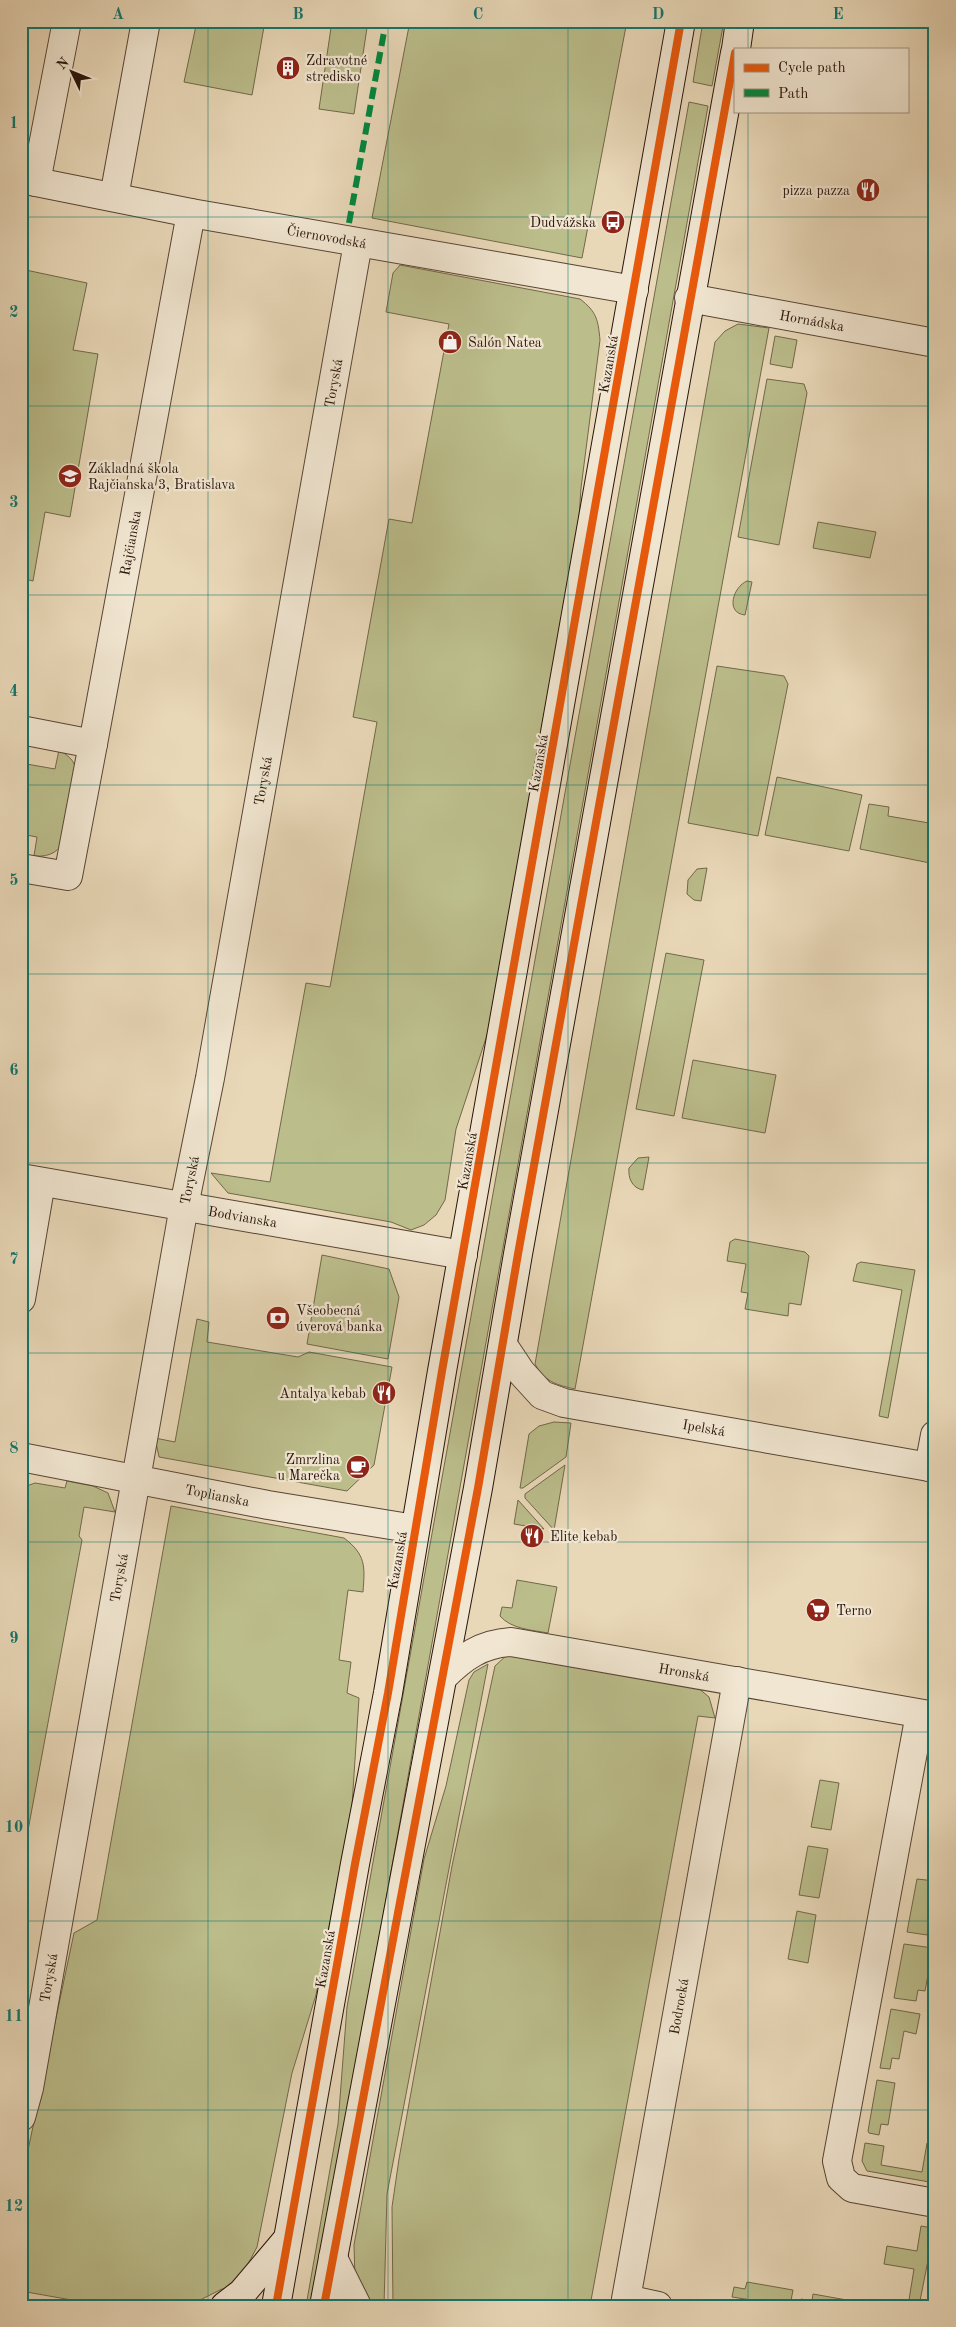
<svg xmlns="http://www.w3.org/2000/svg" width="956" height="2327" viewBox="0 0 956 2327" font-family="'Old Standard TT',serif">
<rect width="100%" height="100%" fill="#e9d8b8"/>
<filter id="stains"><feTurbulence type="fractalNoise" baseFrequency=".004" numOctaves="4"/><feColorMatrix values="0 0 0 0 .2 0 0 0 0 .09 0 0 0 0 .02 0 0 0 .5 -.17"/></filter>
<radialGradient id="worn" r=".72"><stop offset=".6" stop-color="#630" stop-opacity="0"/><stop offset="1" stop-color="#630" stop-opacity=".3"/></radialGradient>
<!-- green -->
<g fill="#bbbd8b" stroke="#72684a">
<path d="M197,21h68l-13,74 -68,-13z"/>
<path d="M332,21h36l-14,93 -35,-5z"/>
<path d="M410,21h217l-45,237 -210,-40z"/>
<path d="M703,21h21l-12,65 -19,-4z"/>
<path d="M689,102l19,4 -395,2200h-7l32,-182 9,-117z"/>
<path d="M400,265l180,34c17,13 18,21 20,41l-19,148 -5,75 -84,457 -36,109 -11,71 -9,15 -12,10 -13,5 -20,-8 -163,-29 -17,-20 59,9 36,-199 24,4 47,-265 -24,-5 36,-198 23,4 37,-199 -63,-12 7,-39z"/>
<path d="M21,269l66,14 -14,67 25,4 -28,163 -25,-5 -12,69 -12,-3z"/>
<path d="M738,324l31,4 -194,1061c-19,-4 -31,-8 -40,-25l180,-1022 10,-11z"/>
<path d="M775,336l22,4 -5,28 -22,-4z"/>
<path d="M767,379l37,5 3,9 -28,152 -41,-8z"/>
<path d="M818,522l58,10 -6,26 -57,-10z"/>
<path d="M747,581l5,1 -7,33c-20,-2 -12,-28 2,-34z"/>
<path d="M717,666l67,10 4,8 -30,152 -70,-13z"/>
<path d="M59,750c8,5 15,9 17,20 1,9 -3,21 -4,31 -4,25 -3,58 -38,55l3,-19 -16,-3v-71l34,6z"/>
<path d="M777,777l85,18 -13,56 -84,-16z"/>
<path d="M869,804l20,3 -1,9 47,8v40l-75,-15z"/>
<path d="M707,868l-6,33 -7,-1 -7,-6 1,-14 9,-11z"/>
<path d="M666,953l38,7 -30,156 -38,-7z"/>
<path d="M693,1060l83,15 -11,58 -83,-15z"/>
<path d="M649,1157l-6,33c-11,-2 -15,-12 -14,-22l9,-10z"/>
<path d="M735,1239l70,13 4,4 -8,49 -12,-2 -1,13 -43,-7 3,-16 -7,-1 5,-28 -19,-3 3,-19z"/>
<path d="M322,1255l67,14 10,28 -11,62 -81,-15z"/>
<path d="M861,1262l54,8 -27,148 -9,-2 23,-126 -49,-9 4,-17z"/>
<path d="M197,1319l12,3 -2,20 91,15 11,-5 83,15 -18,98 -27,26 -188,-34 -4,-19 20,4z"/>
<path d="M554,1422l17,1 -5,34 -43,31h-3l9,-54 10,-8z"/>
<path d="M565,1465l-11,65 -29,-32v-4z"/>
<path d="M67,1481l26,5 15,7 7,19 -31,-5 -5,29 3,4 -61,328v-380l14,-5 30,5z"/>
<path d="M518,1500l26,29 -30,-5z"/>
<path d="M171,1506l173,32c22,17 21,28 19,54l-15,-2 -9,70 12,2 -4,31 12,5 -7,108 -36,189 -24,78 -35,174 -9,17 -18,25h-8l-28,14 -17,3h-72l-84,-15v-133l7,-8 46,-217 23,-13z"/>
<path d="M517,1580l40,7 -9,46c-16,-3 -37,-4 -48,-17l2,-9 10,1z"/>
<path d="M508,1654l189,33 12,10 6,21 -17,-2 -108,590h-197l-1,-99 7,-48 53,-293 43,-200z"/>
<path d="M488,1664l-101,530 -3,112h-19l-10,-28 -1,-33 70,-386 22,-73 23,-106 5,-8z"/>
<path d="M820,1780l19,3 -8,47 -20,-3z"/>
<path d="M808,1846l20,3 -9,49 -20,-3z"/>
<path d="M917,1879l18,2v44l-6,-1 -2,11 -20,-3z"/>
<path d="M797,1911l19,4 -8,48 -20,-4z"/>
<path d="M904,1944l29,4 -8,43 -7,-1 -2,11 -22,-3z"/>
<path d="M891,2009l29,5 -4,20 -12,-3 -5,28 -7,-1 -2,11 -10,-1z"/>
<path d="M877,2080l18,3 -7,42 -7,-1 -2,11 -10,-2 -1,-2z"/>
<path d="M865,2143l19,3 -3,19 41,7 5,-29 8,1v39l-68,-12 -5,-10z"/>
<path d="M921,2226l6,1 6,8 -14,71h-11l6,-37 -30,-5 3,-18 30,5z"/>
<path d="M747,2282l46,8 -3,16 -58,-9 2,-10 11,2z"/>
<path d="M813,2294l45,8 -1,4h-57l1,-7 11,2z"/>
</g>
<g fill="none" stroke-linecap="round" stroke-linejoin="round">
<!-- minor casing -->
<g stroke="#594536" stroke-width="30">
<g id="minor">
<path id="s1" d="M21,179l170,34 443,77"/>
<path d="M36,182l31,-161"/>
<path d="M114,197l32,-176"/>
<path id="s2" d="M689,298l246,45"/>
<path id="s3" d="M21,730l72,14 98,-531"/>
<path d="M21,868l47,8 25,-132"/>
<path id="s4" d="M21,1178l442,77"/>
<path d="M21,1299l20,-117"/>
<path id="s5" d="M503,1345l18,27 21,23 22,8 371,65"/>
<path id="s6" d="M21,1457l247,48 147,24"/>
<path d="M929,1467l6,-32"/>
<path id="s7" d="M443,1677c20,-20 38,-33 68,-35l424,74"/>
<path d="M920,1714l-83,447 4,17 11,10 83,15"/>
<path id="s8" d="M21,2117l8,-29 155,-882 26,-128 148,-835"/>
<path d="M333,2258l24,48"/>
<path id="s9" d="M658,2306l-32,-7 111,-618"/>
</g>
</g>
<!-- secondary casing -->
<g stroke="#29140a" stroke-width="30">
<g id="secondary">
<path d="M736,49l4,-28"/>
<path d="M225,2306l17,-13 44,-52"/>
<path d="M276,2306l79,-442 33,-171 54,-322 239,-1350"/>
<path d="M324,2306l154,-818 40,-234 217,-1201"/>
</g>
</g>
<!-- minor -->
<use href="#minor" stroke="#f1e6d1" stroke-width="28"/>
<!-- secondary -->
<use href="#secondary" stroke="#f1e6d1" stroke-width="28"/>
<!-- quiet -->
<path stroke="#00873e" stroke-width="6" stroke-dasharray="12 6" stroke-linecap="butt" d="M349,223l37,-202"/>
<!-- cycleway casing -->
<g stroke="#f1e6d1" stroke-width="11">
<g id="cycleway">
<path d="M276,2306l79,-442 33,-171 54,-322 239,-1350"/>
<path d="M324,2306l154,-818 40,-234 217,-1201"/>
</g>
</g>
<!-- cycleway -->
<use href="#cycleway" stroke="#e8590c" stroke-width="8"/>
</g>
<!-- grid -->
<path fill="none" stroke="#0f766e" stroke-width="1" stroke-opacity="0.55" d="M208,21v2285M388,21v2285M568,21v2285M748,21v28M748,111v2195M21,217h914M21,406h914M21,595h914M21,785h914M21,974h914M21,1163h914M21,1353h914M21,1542h914M21,1732h914M21,1921h914M21,2110h914"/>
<!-- icons -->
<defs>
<g id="building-disc" transform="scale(1.25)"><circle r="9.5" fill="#8f2418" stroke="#f1e6d1"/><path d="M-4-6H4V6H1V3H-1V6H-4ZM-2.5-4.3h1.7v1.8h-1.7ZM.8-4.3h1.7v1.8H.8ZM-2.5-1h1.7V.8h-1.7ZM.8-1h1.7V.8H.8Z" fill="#fff"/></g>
<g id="restaurant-disc" transform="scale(1.25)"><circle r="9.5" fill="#8f2418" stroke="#f1e6d1"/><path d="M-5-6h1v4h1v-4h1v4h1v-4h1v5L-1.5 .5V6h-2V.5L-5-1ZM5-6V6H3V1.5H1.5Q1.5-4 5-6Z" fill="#fff"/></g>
<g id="bus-disc" transform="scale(1.25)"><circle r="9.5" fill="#8f2418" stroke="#f1e6d1"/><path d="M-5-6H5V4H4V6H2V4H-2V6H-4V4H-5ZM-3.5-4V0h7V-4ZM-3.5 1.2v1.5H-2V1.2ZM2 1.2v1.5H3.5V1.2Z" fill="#fff"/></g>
<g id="shop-disc" transform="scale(1.25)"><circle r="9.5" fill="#8f2418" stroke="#f1e6d1"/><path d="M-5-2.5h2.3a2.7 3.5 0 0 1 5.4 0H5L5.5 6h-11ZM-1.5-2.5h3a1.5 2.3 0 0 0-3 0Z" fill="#fff"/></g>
<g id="school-disc" transform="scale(1.25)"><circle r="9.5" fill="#8f2418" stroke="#f1e6d1"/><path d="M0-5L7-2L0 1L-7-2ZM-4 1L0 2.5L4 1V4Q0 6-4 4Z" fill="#fff"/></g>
<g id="bank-disc" transform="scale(1.25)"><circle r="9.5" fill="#8f2418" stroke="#f1e6d1"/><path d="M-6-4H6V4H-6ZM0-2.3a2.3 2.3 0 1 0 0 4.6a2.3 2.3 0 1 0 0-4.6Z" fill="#fff"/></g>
<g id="cafe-disc" transform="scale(1.25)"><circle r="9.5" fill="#8f2418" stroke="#f1e6d1"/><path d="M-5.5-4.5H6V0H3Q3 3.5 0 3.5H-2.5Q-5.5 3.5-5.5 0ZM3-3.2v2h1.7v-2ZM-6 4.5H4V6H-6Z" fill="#fff"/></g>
<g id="supermarket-disc" transform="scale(1.25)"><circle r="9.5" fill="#8f2418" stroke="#f1e6d1"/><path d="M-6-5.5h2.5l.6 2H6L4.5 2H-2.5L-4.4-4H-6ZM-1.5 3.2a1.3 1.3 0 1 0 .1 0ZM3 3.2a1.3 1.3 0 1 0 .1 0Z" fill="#fff"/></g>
</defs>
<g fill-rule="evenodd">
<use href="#building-disc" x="288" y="68"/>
<use href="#restaurant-disc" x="868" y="190"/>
<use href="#bus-disc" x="613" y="222"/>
<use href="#shop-disc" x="450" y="342"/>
<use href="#school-disc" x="70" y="476"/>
<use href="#bank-disc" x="278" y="1318"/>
<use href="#restaurant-disc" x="384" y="1393"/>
<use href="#cafe-disc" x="358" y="1467"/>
<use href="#restaurant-disc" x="532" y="1536"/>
<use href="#supermarket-disc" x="818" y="1610"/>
</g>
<g text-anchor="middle" stroke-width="4.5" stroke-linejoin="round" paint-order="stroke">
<!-- poi labels -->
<g font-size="14" fill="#29140a" stroke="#f1e6d1" text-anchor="start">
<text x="306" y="65">Zdravotné<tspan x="306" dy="16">stredisko</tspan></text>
<text x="850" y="195" text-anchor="end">pizza pazza</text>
<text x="596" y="227" text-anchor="end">Dudvážska</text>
<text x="468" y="347">Salón Natea</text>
<text x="88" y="473">Základná škola<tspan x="88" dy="16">Rajčianska 3, Bratislava</tspan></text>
<text x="296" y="1315">Všeobecná<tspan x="296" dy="16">úverová banka</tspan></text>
<text x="366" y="1398" text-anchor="end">Antalya kebab</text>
<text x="340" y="1464" text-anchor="end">Zmrzlina<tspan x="340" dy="16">u Marečka</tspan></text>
<text x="550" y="1541">Elite kebab</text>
<text x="836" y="1615">Terno</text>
</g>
<!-- street labels -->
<g font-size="14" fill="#29140a" stroke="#f1e6d1">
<text dy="5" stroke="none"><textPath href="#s1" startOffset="311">Čiernovodská</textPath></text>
<text dy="5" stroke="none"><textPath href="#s2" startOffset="125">Hornádska</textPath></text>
<text transform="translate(608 364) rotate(-80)" y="5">Kazanská</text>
<text dy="5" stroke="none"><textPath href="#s8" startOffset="1762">Toryská</textPath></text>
<text dy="5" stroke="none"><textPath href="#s3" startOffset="278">Rajčianska</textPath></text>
<text transform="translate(538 763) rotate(-80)" y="5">Kazanská</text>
<text dy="5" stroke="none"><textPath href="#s8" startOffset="1358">Toryská</textPath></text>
<text transform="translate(467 1161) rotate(-80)" y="5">Kazanská</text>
<text dy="5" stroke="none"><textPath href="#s8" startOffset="952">Toryská</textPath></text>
<text dy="5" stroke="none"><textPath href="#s4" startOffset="225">Bodvianska</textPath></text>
<text dy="5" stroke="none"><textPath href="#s5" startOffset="229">Ipelská</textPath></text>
<text dy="5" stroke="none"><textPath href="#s6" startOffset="200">Toplianska</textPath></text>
<text transform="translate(397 1560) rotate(-80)" y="5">Kazanská</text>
<text dy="5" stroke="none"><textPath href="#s8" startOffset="548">Toryská</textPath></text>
<text dy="5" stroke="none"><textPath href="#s7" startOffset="254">Hronská</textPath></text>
<text transform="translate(325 1959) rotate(-80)" y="5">Kazanská</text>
<text dy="5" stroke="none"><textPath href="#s8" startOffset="142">Toryská</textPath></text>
<text dy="5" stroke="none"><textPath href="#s9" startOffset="330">Bodrocká</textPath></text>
</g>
</g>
<!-- margin -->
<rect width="956" height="2327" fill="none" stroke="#e9d8b8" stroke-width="55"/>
<!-- legend -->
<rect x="734" y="48" width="175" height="65" fill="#f1e6d1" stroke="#a19281"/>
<rect x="744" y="64" width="25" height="8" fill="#e8590c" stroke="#a19281"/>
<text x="778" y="72" font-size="15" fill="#29140a">Cycle path</text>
<rect x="744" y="89" width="25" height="8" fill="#00873e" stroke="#a19281"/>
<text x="778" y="98" font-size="15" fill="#29140a">Path</text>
<!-- north arrow -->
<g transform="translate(72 72) rotate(313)" stroke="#f1e6d1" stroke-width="4" paint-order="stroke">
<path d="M0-4L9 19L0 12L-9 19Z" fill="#29140a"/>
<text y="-8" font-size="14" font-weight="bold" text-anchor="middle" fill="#29140a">N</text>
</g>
<rect x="28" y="28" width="900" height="2272" fill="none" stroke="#0f766e" stroke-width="2"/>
<g font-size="16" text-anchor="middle" font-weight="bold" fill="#0f766e">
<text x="118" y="19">A</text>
<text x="298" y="19">B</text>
<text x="478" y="19">C</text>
<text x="658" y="19">D</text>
<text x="838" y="19">E</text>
<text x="14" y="128">1</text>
<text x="14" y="317">2</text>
<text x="14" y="507">3</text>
<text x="14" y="696">4</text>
<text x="14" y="885">5</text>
<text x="14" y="1075">6</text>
<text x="14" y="1264">7</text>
<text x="14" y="1453">8</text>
<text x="14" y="1643">9</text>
<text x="14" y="1832">10</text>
<text x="14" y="2021">11</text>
<text x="14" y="2211">12</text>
</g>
<rect width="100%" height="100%" filter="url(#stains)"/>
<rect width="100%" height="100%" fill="url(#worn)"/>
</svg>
